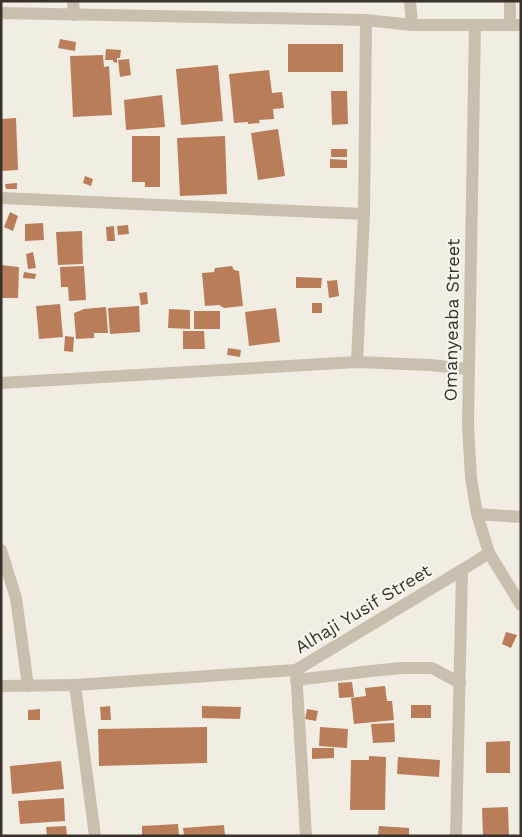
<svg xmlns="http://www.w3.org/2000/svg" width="522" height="837" viewBox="0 0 522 837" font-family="'Work Sans',sans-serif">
<rect width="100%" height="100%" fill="#f2ede3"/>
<!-- building -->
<g fill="#b97e59">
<path d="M60,39l16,3 -1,9 -17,-3z"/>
<rect x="288" y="44" width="55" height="28"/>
<path d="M106,49l15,1 -1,8h-3v5l-4,-1v-2h-8z"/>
<path d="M103,55l1,12 5,-1 3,49 -39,2 -3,-61z"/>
<path d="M129,59l2,16 -11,2 -2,-17z"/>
<path d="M218,65l5,56 -42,4 -5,-56z"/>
<path d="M269,70l3,23 10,-1 2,16 -11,1 1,10 -15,1 1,3 -12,1v-2l-14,1 -5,-49z"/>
<path d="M331,91h16l1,33 -16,1z"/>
<path d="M162,95l3,32 -39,3 -2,-30z"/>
<path d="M16,118l2,52 -17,1v-52z"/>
<path d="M278,129l7,47 -27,4 -7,-47z"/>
<path d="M132,136h28v51h-15v-5h-13z"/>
<path d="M225,136l2,58 -47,2 -3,-58z"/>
<rect x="331" y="149" width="16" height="8"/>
<path d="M330,159l17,1v8h-17z"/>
<path d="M85,176l8,3 -2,7 -8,-3z"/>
<path d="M17,183v6h-11l-1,-5z"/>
<path d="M10,212l8,4 -5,15 -9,-4z"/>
<path d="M43,223l1,17 -19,1v-17z"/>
<path d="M128,225l1,9 -11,1 -1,-9z"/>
<path d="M114,226l1,15h-8l-1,-14z"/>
<path d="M82,231l1,33 -25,1 -2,-33z"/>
<path d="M33,252l3,16 -8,1 -2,-15z"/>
<path d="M1,265l18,2 -1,31h-17z"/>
<path d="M84,266l2,34 -17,1 -1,-14h-7l-1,-20z"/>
<path d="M232,266l2,4 5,1 4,35 -19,2 -5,-3 -14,1 -3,-33 12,-1 1,-4z"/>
<path d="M24,272l12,2 -1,5 -12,-1z"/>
<path d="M296,277l26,1 -1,10h-25z"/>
<path d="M337,280l2,16 -10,2 -2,-17z"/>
<path d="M147,292l1,12 -7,1 -2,-12z"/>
<rect x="312" y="303" width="10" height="10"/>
<path d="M60,304l3,33 -24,2 -3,-33z"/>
<path d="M139,306l1,26 -30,2 -2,-26z"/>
<path d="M106,307l2,26h-14v5l-18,1 -2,-26 10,-4z"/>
<path d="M276,308l4,34 -31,4 -4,-34z"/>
<path d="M169,309l21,1v19l-22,-1z"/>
<rect x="194" y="311" width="26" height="18"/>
<path d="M183,331h21l1,18h-22z"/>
<path d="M65,336l9,1 -1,15 -9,-1z"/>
<path d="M228,348l13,2 -1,7 -13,-2z"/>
<path d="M506,632l11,3 -6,13 -9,-4z"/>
<path d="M352,682l2,15 -15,1 -1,-15z"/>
<path d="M385,686l2,15h5l2,19 -40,4 -3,-26 15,-2 -1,-8z"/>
<rect x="411" y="705" width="20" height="13"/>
<path d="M110,706l1,14h-10l-1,-13z"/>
<path d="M202,706l39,1 -1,12 -38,-1z"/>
<path d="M40,709v11h-12v-10z"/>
<path d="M307,709l11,2 -2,10 -11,-2z"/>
<path d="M394,723l1,19 -22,1 -2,-19z"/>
<path d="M207,727v36l-108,3 -1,-37z"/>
<path d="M320,727l28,2 -1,19 -28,-2z"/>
<path d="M510,741v32h-24v-31z"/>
<path d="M312,748h22v10l-22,1z"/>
<path d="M369,756l17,1 -1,53h-35l1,-50h18z"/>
<path d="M398,757l42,3 -1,17 -42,-3z"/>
<path d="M61,761l3,28 -52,5 -2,-28z"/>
<path d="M64,798l1,23 -45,3 -2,-23z"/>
<path d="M508,807l1,29h-26l-1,-28z"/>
<path d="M178,824l1,12h-37v-10z"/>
<path d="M224,825l1,11h-41l-1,-8z"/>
<path d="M66,826l1,10h-20l-1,-9z"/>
<path d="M379,826l30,2v8h-31z"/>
</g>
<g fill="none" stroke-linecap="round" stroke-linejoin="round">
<!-- street -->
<g stroke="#c9bfaf" stroke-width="12">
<path d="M73,1l1,14"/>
<path d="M410,1l2,24"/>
<path d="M1,13l365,7 46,5h109"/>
<path d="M475,25l-7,400 3,53 6,36 12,39 32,52"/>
<path d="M510,25v-24"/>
<path d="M1,198l363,16"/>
<path d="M357,362l7,-148 2,-194"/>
<path d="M1,383l356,-21 73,3 38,4"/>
<path d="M477,514l44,3"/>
<path d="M1,550l15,48 12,88"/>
<path d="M296,680l75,-9 30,-3h31l28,15"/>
<path d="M1,686l74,-1"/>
<path d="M95,836l-20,-151 221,-15"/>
<path d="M306,836l-10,-166 166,-100"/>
<path d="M456,836l6,-266 27,-17"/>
</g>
</g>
<g text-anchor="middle" stroke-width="4" stroke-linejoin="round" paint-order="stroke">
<!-- street labels -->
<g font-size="18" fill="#39322c" stroke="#f9f6ef">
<text transform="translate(452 320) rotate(-89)" y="6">Omanyeaba Street</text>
<text transform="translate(363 609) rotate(-31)" y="6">Alhaji Yusif Street</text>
</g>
</g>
<!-- border -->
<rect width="522" height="837" fill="none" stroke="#39322c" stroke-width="5"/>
</svg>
